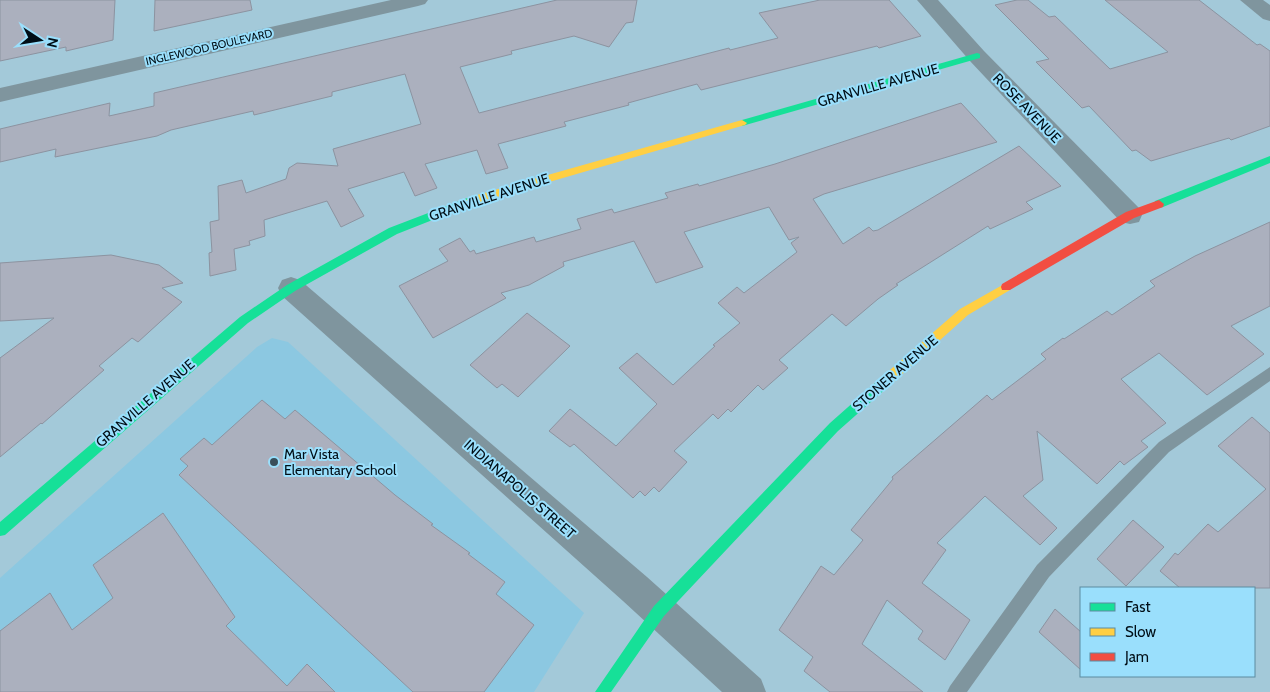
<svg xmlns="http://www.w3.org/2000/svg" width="1270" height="692" viewBox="0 0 1270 692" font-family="Cabin,sans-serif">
<rect width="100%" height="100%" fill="#a3c9d9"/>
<!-- built -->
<path fill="#8cc8e1" d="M272,338l16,4 296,271 -50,79h-534v-114l257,-231z"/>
<!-- building -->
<g fill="#abb0be" stroke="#8c93a0">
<path d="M0,0h115l-2,40 -47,11v-4l-66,14z"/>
<path d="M155,0h95l2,10 -98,21z"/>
<path d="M557,0h80l-4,22 -7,1 -17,24 -35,-11 -63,15 1,3 -52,13 19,46 250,-65 1,2 48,-12 -19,-25 61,-13h69l32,36 -42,12 -2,-2 -176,44 -4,-6 -69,19 1,2 -65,17 2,4 -68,18 10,24 -22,6 -9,-24 -52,14 12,24 -22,8 -11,-24 -56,17 16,27 -23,11 -14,-26 -63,19 1,16 -16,5 1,4 -16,4 2,21 -26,6 -1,-23 3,-1 -2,-30 9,-2 -1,-34 24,-6 4,13 40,-14 3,-11 8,-5 41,3 -5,-17 88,-25 -16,-50 -73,18v4l-78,19 -1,-4 -82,19 -14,6 -102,21 1,-8 -56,13v-33l110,-26 -1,13 45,-10v-13z"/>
<path d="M1017,0h11l21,17 6,-1 55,53 58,-17 -63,-52h94l58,45 3,-1 10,7v75l-39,14 -2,-2 -78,23 -15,-11 -4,1 -43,-45 -7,2 -46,-46 13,-3 -54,-54z"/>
<path d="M961,103l36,39 -173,52 -11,5 30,45 26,-17 4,4 5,-1 141,-84 42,40 -35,16 7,7 -43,20 -2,-3 -92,58 2,1 -20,14 -32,27 -14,-12 -53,46 9,8 -25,22 -5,-5 -27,27 -3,-3 -10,10 -5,-5 -39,37 13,11 -28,30 -5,-5 -9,9 -5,-5 -7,7 -59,-54 -4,3 -21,-16 21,-22 46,37 41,-42 -38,-36 18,-15 36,32 42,-39 -2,-1 27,-22 -22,-20 19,-16 7,6 53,-41 -6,-9 8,-6 -10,3 -20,-33 -85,25 19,35 -47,16 -22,-42 -71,21 1,4 -35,19 -28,8 5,5 -73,40 -34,-52 49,-25 -9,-12 21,-11 10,14 4,-2 2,4 58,-17 2,5 45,-13 -4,-10 35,-10 2,4 54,-15 -3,-5 33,-9 1,2 76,-22z"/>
<path d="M1270,222v84l-39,20 33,28 -57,41 -48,-42 -38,26 45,44 -25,18 7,6 -24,18 -4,-4 -23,23 -60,-53 6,49 -20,16 34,32 -17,17 -55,-49 -48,47 9,7 -24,33 48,37 -25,40 -27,-21 5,-8 -36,-31 -25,44 61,48h-93l-26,-21 9,-14 -34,-27 42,-64 13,9 29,-35 -12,-10 42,-51 -1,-2 95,-82 5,5 54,-41 -5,-5 22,-16 1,1 43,-28 5,4 43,-29 -5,-5 45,-25z"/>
<path d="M111,255l48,10 24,18 -21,5 20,14 -44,40 -6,-4 -33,28 5,4 -62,54 -1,-1 -41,34v-99l54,-40 -54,3v-58z"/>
<path d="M527,313l43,33 -52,51 -16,-13 -5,4 -27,-23z"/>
<path d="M262,400l23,19 10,-9 100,85 38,29 -2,1 39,28 -2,1 37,28 -9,12 38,31 -50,67h-71l-234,-217 9,-9 -8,-7 24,-21 8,7z"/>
<path d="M1252,417l18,16v155h-90l-20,-17 15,-18 3,2 30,-31 10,8 48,-43 -48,-43z"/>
<path d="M163,513l72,104 -9,9 61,60 20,-22 28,28h-335v-61l50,-38 22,37 41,-32 -20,-33z"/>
<path d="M1133,520l31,27 -38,39 -29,-27z"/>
<path d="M1055,609l26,23v38l-42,-38z"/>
</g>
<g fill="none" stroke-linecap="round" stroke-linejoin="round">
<!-- lane -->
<path fill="#7f959e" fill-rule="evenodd" d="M1270,367v14l-101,71 -120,125 -82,115h-20l3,-6 87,-121 122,-123z"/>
<!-- street -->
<g fill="#7f959e" fill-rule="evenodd">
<path d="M391,0h37l-3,4 -7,2 -418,96v-14z"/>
<path d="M917,0h21l46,51 155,157 3,7 -3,7 -9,2 -9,-2 -151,-161z"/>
<path d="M1240,0h23l7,5v16l-7,-2z"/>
<path d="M291,277l9,3 347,297 114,102 5,13h-44l-99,-91 -341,-305 -4,-8 4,-8z"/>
</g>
<!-- fast -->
<g fill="#16e098" fill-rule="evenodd">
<path d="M977,53l3,1v4l-238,68 -5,-3 5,-3z"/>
<path d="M1270,156v7l-107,44 -4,1 -5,-4 1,-3z"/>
<path d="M470,197l5,4 -2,3 -76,30 -102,57 -47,32 -243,212 -5,1v-14l240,-205 47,-32 102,-57z"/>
<path d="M886,376l4,1 2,4 -2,4 -52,46 -174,185 -53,76h-16l59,-86 176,-183 52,-46z"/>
</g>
<!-- slow -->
<g fill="#ffcf43" fill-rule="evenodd">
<path d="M742,120l5,3 -2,2 -275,80 -5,-4 5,-4z"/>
<path d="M1006,283l4,1 1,3 -1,3 -42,25 -78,70 -4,1 -4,-1 -2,-4 2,-4 78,-68z"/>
</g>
<!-- jam -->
<path fill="#f24e42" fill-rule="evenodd" d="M1159,200l5,4 -1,3 -29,11 -124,72h-8l-1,-3 1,-3 124,-72z"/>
</g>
<!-- markers -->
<circle fill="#394f5a" stroke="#9adffc" stroke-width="2" cx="274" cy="462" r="5"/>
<g text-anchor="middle" stroke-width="4" stroke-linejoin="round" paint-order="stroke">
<!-- far-street labels -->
<g font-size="11" fill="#000e16" stroke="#9adffc">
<text transform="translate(209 47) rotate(-13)" y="4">INGLEWOOD BOULEVARD</text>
</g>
<!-- street labels -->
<g font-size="14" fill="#000e16" stroke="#9adffc">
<text transform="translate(878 85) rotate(-16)" y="5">GRANVILLE AVENUE</text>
<text transform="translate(1027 108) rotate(46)" y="5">ROSE AVENUE</text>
<text transform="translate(489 197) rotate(-18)" y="5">GRANVILLE AVENUE</text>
<text transform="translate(895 373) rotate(-41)" y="5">STONER AVENUE</text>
<text transform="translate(145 403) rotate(-41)" y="5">GRANVILLE AVENUE</text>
<text transform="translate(520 489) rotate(41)" y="5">INDIANAPOLIS STREET</text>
</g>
<!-- poi labels -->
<g font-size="14" fill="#000e16" stroke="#9adffc" text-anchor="start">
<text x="284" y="459">Mar Vista<tspan x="284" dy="16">Elementary School</tspan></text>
</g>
</g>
<!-- legend -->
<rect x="1080" y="587" width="175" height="90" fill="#9adffc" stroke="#5c8ba0"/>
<rect x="1090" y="603" width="25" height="8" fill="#16e098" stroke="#5c8ba0"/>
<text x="1125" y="612" font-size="15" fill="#000e16">Fast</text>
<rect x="1090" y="628" width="25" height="8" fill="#ffcf43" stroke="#5c8ba0"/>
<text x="1125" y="637" font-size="15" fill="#000e16">Slow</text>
<rect x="1090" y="653" width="25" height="8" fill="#f24e42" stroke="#5c8ba0"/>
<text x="1125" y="662" font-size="15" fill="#000e16">Jam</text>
<!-- north arrow -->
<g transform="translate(40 40) rotate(102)" stroke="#9adffc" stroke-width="4" paint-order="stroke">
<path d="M0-4L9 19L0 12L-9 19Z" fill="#000e16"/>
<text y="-8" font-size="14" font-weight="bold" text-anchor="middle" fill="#000e16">N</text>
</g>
</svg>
